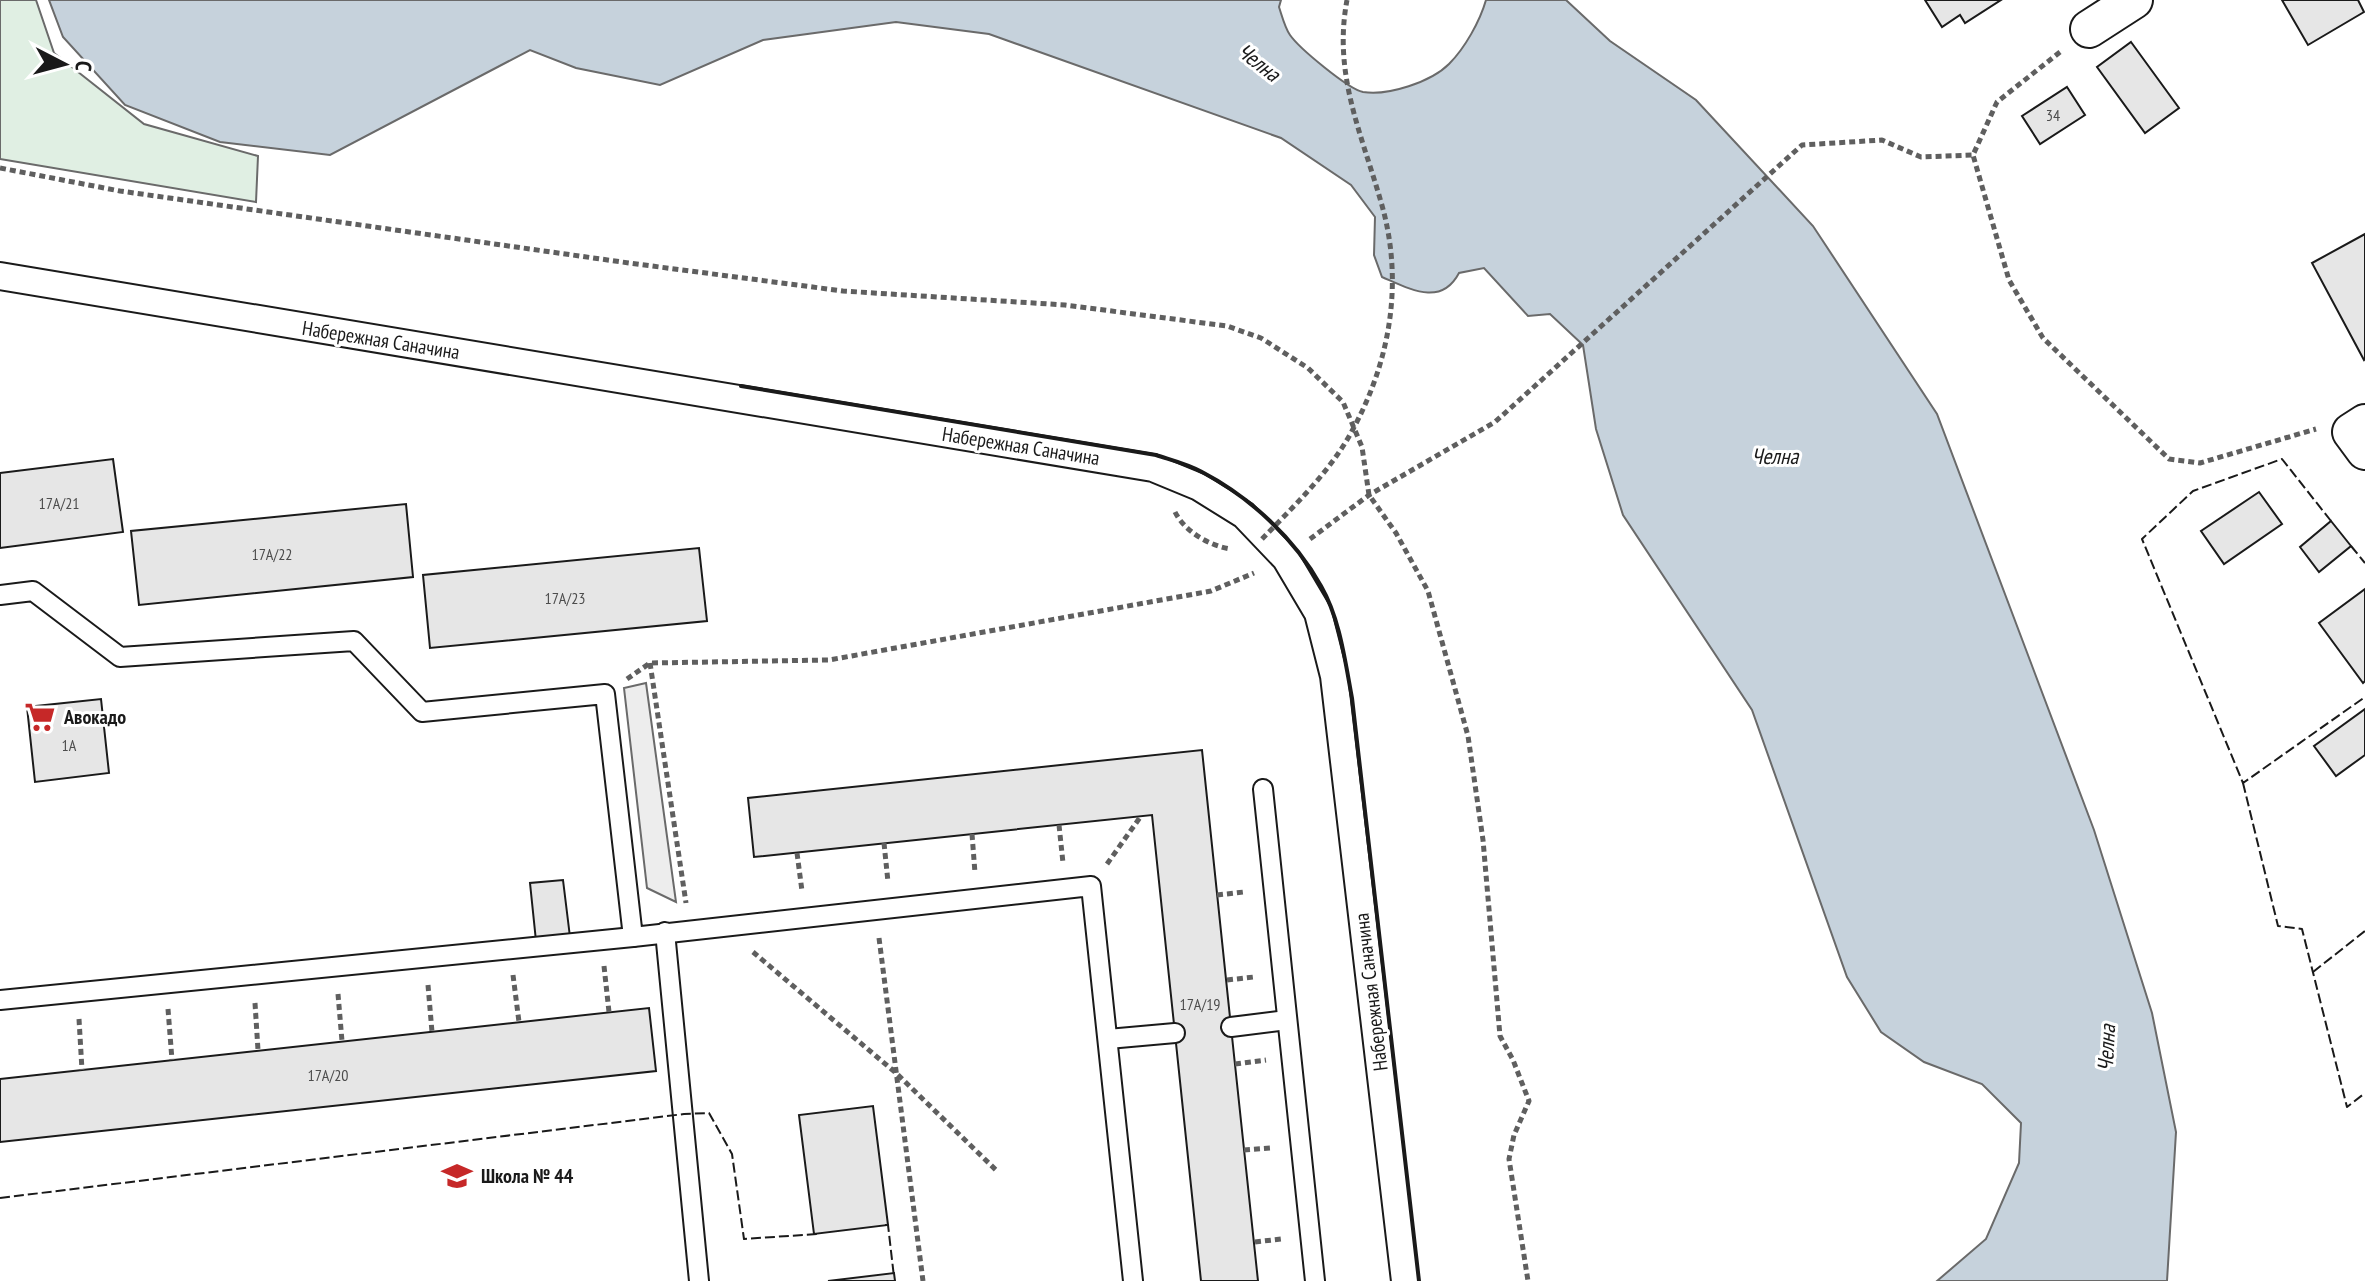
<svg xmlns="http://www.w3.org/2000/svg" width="2365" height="1281" viewBox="0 0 2365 1281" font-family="'PT Sans Narrow',sans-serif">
<rect width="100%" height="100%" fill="#fff"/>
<!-- green -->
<path fill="#e0efe3" stroke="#6a6a6a" stroke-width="2" d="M0,0h36l18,53 90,71 114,32 -2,46 -256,-43z"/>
<!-- parking -->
<path fill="#ededed" stroke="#6a6a6a" stroke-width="2" d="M646,683l30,219 -29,-14 -23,-200z"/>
<!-- water -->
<path fill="#c6d2dc" stroke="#6a6a6a" stroke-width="2" d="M49,0h1232l-2,7c3,9 6,21 11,28 9,13 58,54 73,57 25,4 68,-10 86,-28 16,-16 31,-43 37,-64h80l44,41 86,59 117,126 124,188 157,416 58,183 24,119 -9,149h-230l49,-42 33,-76 2,-40 -39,-39 -58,-22 -43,-30 -34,-55 -95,-267 -129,-195 -27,-86 -13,-84 -33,-31 -22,2 -44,-48 -25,5c-18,34 -49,16 -77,4l-8,-22 1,-38 -24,-32 -70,-47 -292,-104 -93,-12 -133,18 -103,45 -84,-17 -46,-18 -200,105 -110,-13 -95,-37 -62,-68z"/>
<!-- building -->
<g fill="#e6e6e6" stroke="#1a1a1a" stroke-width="2">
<path d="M1925,0h76l-36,23 -5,-8 -18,12z"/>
<path d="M2282,0h76l6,12 -56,33z"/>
<path d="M2131,42l48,66 -34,25 -48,-66z"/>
<path d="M2067,87l18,28 -45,29 -18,-28z"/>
<path d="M2365,234v125l-1,1 -52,-97z"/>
<path d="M113,459l10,73 -123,16v-75z"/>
<path d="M2259,492l23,32 -58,40 -23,-33z"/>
<path d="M406,504l7,73 -274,28 -8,-74z"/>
<path d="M2331,521l20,25 -32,26 -19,-25z"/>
<path d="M699,548l8,73 -277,27 -7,-73z"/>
<path d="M2365,589v92l-2,2 -44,-60z"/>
<path d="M101,699l8,74 -74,9 -8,-75z"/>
<path d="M2365,709v46l-29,21 -22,-30z"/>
<path d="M1202,750l29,277 27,254h-57l-49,-466 -398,42 -6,-59z"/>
<path d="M563,880l7,57 -34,4 -6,-58z"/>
<path d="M649,1008l7,63 -656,71v-63z"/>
<path d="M873,1106l15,119 -74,9 -15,-119z"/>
<path d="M894,1273l1,8h-67z"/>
</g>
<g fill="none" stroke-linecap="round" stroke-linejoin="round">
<!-- service casing -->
<g stroke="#1a1a1a" stroke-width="22">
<g id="service">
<path d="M0,595l33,-4 87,66 234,-16 68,71 183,-18 28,243 458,-51 42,395"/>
<path d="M1263,789l52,492"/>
<path d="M665,932l34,349"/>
<path d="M0,1000l633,-63"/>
<path d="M1231,1027l56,-7"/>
<path d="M1108,1039l67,-6"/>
</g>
</g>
<!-- pedestrian casing -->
<g stroke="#1a1a1a" stroke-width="30">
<path id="pedestrian" d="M0,276l1153,192 46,19 45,28 42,44 32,54 16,63 71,605"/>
</g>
<!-- minor casing -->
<g stroke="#1a1a1a" stroke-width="40">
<g id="minor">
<path d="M2089,29l45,-29"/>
<path d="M2365,423l-14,9 14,19"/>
</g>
</g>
<!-- path -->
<g stroke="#5f5f5f" stroke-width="5" stroke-dasharray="6 4" stroke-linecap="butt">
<path d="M2060,52l-63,50 -24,53 36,125 34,58 126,121 31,4 116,-34"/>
<path d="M0,168l120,23 509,72 214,28 222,14 162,21 34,12 47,30 35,34 19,45 7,48 27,38 32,58 40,145 15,104 17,196 13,24 16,41 -15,34 -5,24 19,122"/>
<path d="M1175,512c10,20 35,34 56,37"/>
<path d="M1310,539l59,-44 126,-73 307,-277 80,-5 39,17 52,-2"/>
<path d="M650,663l36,240"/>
<path d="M627,679l23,-16 179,-3 382,-69 43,-18"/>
<path d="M1059,825l4,38"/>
<path d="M972,834l3,39"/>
<path d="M884,843l4,39"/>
<path d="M797,853l5,38"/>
<path d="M1107,864l34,-48"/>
<path d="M1217,895l27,-3"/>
<path d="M879,938l44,343"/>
<path d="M753,952l143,121 102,99"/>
<path d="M604,966l5,46"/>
<path d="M513,975l6,47"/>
<path d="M1227,980l27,-3"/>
<path d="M428,985l4,47"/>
<path d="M338,994l4,47"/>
<path d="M255,1003l3,47"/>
<path d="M168,1009l4,51"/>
<path d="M79,1019l3,51"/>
<path d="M1235,1064l31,-4"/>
<path d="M1244,1150l27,-2"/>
<path d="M1255,1242l26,-3"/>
</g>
<!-- service -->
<use href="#service" stroke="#fff" stroke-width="18"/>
<!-- pedestrian -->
<use href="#pedestrian" stroke="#fff" stroke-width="26"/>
<!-- minor -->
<use href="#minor" stroke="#fff" stroke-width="36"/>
<!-- path-bridge -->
<path stroke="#5f5f5f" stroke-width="5" stroke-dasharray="6 4" stroke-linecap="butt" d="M1262,539c32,-33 68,-67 90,-108 39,-71 52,-151 29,-229 -20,-70 -48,-128 -34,-202"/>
<!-- fence -->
<g stroke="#1a1a1a" stroke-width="2" stroke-dasharray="10 4" stroke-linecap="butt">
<path d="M2331,521l-49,-62 -89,32 -51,48 101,244 122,-86"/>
<path d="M2351,546l14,17"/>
<path d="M2243,783l35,143 24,3 45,178 18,-14"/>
<path d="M2313,972l52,-41"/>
<path d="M0,1198l684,-84 25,-1 23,41 12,85 73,-5"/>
<path d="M885,1225h3l6,52"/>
</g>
<!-- wall -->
<path stroke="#1a1a1a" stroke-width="4" d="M741,386l415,69c15,5 32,9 46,17 48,25 93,67 119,114 19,33 24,75 31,112l67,583"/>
</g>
<!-- icons -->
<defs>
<g id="supermarket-bare" transform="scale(2.4)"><path d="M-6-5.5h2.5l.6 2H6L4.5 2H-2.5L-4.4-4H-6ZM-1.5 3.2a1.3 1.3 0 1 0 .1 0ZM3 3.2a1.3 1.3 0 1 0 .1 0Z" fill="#c62828" stroke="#fff" stroke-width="2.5" paint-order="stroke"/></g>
<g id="school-bare" transform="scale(2.4)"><path d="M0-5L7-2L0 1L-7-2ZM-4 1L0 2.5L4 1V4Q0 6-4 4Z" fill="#c62828" stroke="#fff" stroke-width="2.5" paint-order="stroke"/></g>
</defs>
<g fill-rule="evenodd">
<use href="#supermarket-bare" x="40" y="717"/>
<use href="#school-bare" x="457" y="1176"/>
</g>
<g text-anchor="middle" stroke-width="6" stroke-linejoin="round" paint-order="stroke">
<!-- number labels -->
<g font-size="16" fill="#4d4d4d">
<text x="2053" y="121">34</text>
<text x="59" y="509">17А/21</text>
<text x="272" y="560">17А/22</text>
<text x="565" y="604">17А/23</text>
<text x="69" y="751">1А</text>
<text x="1200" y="1010">17А/19</text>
<text x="328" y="1081">17А/20</text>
</g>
<!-- street labels -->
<g font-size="20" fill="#1a1a1a" stroke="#fff">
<text transform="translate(381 340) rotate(9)" y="7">Набережная Саначина</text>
<text transform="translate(1021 446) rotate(9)" y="7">Набережная Саначина</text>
<text transform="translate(1371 992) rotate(-97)" y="7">Набережная Саначина</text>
</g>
<!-- poi labels -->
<g font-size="20" font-weight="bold" fill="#1a1a1a" stroke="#fff" text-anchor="start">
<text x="64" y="724">Авокадо</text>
<text x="481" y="1183">Школа № 44</text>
</g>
<!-- water labels -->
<g font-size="22" font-style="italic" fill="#1a1a1a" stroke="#fff">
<text transform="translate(1259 62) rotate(38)" y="8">Челна</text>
<text x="1775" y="464">Челна</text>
<text transform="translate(2106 1048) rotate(-87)" y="8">Челна</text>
</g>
</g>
<!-- north arrow -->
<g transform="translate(64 64) rotate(96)" stroke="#ffffff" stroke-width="6" paint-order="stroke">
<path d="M0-6L14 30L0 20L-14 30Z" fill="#1a1a1a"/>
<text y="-12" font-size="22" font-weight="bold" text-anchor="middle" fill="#1a1a1a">С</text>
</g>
</svg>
